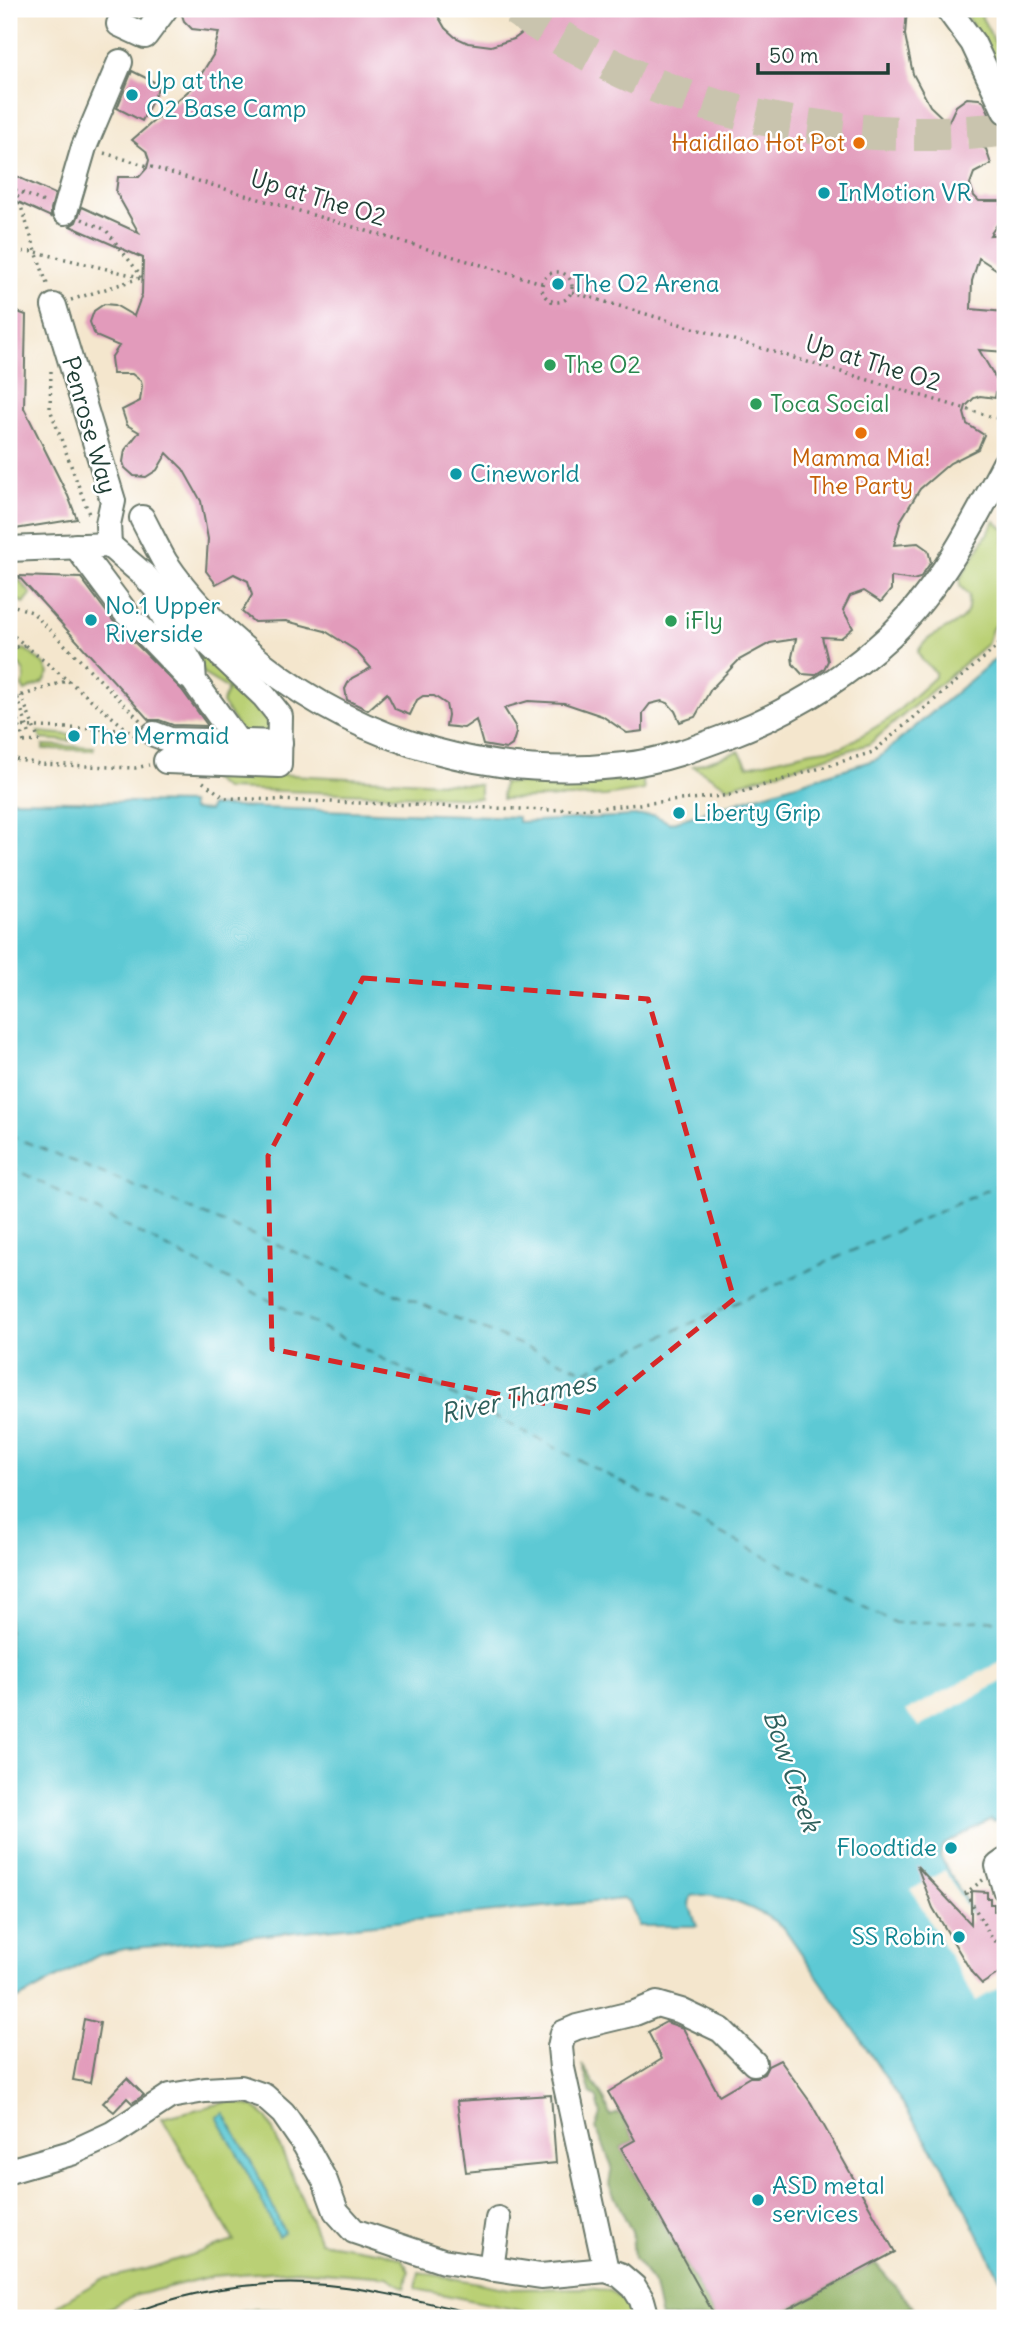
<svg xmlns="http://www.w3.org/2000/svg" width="1014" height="2327" viewBox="0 0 1014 2327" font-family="Delius,sans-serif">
<rect width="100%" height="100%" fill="#fff"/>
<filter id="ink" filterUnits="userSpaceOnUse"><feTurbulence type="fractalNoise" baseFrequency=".0143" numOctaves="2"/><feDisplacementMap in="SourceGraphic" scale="14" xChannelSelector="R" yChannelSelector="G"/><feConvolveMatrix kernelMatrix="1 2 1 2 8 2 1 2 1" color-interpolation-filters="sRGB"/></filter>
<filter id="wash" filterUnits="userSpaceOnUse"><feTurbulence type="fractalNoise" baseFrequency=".00686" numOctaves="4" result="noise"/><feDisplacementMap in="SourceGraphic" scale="28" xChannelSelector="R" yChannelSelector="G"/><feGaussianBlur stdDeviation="1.57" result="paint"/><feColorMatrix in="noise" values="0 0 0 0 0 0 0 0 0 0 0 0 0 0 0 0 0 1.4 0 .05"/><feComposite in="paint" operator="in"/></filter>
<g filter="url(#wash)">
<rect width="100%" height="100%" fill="#f4e6cd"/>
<!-- green -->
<g fill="#bad074" stroke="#6c8654" stroke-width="2">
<path d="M974,9h17l-10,7 24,45v28l-38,-73z"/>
<path d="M995,521l10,9v83l-13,16 -5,15 -118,100 -141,43 -35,-21 46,-15 9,15 64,-15 30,-4 47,-28 46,-42v-5l-13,-12 -4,-8c10,-22 42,-24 49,-40 2,-4 1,-12 2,-17l-9,-9v-7z"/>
<path d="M9,573l5,1 17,20 -7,9 -15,-6z"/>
<path d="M166,607l72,76 -8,7c5,1 12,0 17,2 12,5 23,28 21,40l-24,4 -22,-33 6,-14 -23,-14z"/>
<path d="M25,649l20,16 4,8 -5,9 -19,9 -3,-5c6,-11 1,-20 -10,-26l4,-9z"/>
<path d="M38,732l32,3v6l-29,-2z"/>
<path d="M43,745l51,2 -1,3 -50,-1z"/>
<path d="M199,770l281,15v13l-255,-9z"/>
<path d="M642,777l2,13 -39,6 -103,3 1,-16 80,1z"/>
<path d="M231,2101l23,6 14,12 52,123 63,10 19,7 7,12 -4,17 -18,-11 -90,-7 -85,6 -75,19 -50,23h-28l-1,-13 44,-26 45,-10 87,-28 -72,-123z"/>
<path d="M419,2272l91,17 78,-1 22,3 15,12 7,15h-75l-141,-29z"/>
<path d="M255,2309l67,2 74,7h-188z"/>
</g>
<!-- forest -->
<g fill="#93b266" stroke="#59784d" stroke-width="2">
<path d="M582,2064l23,37 5,15 10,-3 15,27 -14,8 95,170h-55l-8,-36 -19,-23 -2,-27 -23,-47 3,-19 -16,-38 5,-13 -4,-17 -6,-4z"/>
<path d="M875,2263l38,44 -33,11h-109z"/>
</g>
<!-- water -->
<g fill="#5dc9d4" stroke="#3e8384" stroke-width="2">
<path d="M1005,651v1164l-11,6 -3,-3 -49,28 -2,10 65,115v317l-57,-114 -92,-142 -72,-104c-20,-16 -66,-38 -93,-32l-2,8 8,22h-58l-10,-25 -6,-2 -498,50 -26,6 -90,49v-1204l182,3 1,7 17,1 1,-5 308,11v5l136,-7 16,8 207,-64z"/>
<path d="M224,2113l33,59 27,60 -6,4 -29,-61 -32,-58z"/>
</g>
<!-- pier -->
<g fill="#f4e6cd">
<path d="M1005,1659v21l-86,47 -13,-16z"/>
<path d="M945,1870l60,104v10l-29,17 -65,-111z"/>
</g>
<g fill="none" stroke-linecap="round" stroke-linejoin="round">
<!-- ferry -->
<g stroke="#2e605c" stroke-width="2" stroke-dasharray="9 7" stroke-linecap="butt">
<path d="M9,1135l576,236 420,-189"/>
<path d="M9,1166l886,457 110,-3"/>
</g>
</g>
<g id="blocks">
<!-- building -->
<g fill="#e29bbb">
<path d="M180,9h254l11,19 10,9 13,6 23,3 23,-7 41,-30h352l-2,26 8,39 17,32 18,17 8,-17 11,-8 12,1 5,3 6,13 -3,11 -14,16 13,7 5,15 -17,9 -4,11 4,12 5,5h22l1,16 -12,18 15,-1v41l-26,-17 -7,23 -1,28 34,3v40l-26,-2 19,32 -3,16 -15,-2 -6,2 -8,8 -2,7 3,11 17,11 -6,14 -28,14 -30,26 -19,31 -7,25 24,-2 10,7 3,12 -11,16 -7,2 -22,-3v13l-10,12 -17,-11 -14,5 -7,14 10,18 -12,10 -19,-1 6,24 -4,8 -9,6 -13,-1 -9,-10 -1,-7 4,-18 -26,4 -31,17 -28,29 -16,28 -15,5 -5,-11 -7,-8 -6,-2 -12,3 -7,9v18l-16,2 -25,-17 -38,-13 -36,-2 -24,7 11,18 1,7 -4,12 -6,4 -23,-4 -7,-25 -12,8 -18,-2 2,-11 -2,-11 -12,-8h-11l-6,4 -7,15 -15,-6 -8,-16 -19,17 -21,-10 -2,-11 3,-6 4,-5 19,-10 -16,-18 -30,-19 -39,-10 -32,1 -12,-10 10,-17 -4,-14 -14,-7 -18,10 -10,-13 2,-32 -7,-38 -18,-32 -16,-16 -10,17 -11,7 -12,-1 -9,-8 -2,-6 2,-12 14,-18 -12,-7 -5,-15 18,-9 2,-15 -1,-5 -9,-7h-19l-2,-16 8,-12 -21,-9 -4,-4 -4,-11 4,-11 10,-7 11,1 19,11 8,-22 1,-36 -73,-32 6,-4 6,-15 57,26 -23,-41 2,-15h21l8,-9 2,-8 -3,-9 -14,-11 62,-54 19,-31 6,-23 -27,-3 -8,-8z"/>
<path d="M132,71l28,14 -18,36 -25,-13z"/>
<path d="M9,173l46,21 -4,15v8l-42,-19z"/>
<path d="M9,309l17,6 -2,93 44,88 9,23 -68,11z"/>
<path d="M18,576l63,2 33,44 11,5 3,9 54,54 26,36 -35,-1 -14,-5h-10z"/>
<path d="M917,1866l54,58v-33l16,1v6h3v6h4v7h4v6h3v6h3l1,46 -23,15 -10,-11 -39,-65z"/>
<path d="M84,2019l16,4 -10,60 -17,-3z"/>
<path d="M666,2022l17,6 36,67 31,-18h7l7,-3 4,-8 12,-6 31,43 84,149 -124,66h-55l-95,-170 14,-8 -27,-48 54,-33 -14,-27z"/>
<path d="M127,2078l17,17 -12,8 -5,-5 -13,14 -11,-9z"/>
<path d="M551,2095l5,68 -90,9 -9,-71z"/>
</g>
</g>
</g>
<g filter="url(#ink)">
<use href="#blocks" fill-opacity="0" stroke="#6a786a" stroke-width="2"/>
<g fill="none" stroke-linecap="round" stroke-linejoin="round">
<!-- highway-tunnel -->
<path stroke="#c9c4ae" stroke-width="35" stroke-dasharray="35 18" stroke-linecap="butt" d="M516,9c118,81 229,118 373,124 39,1 77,1 116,-4"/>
<!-- minor casing -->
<g stroke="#6a786a" stroke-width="28">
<g id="minor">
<path d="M948,9l25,34 32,68"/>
<path d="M119,24l26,12 20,-27"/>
<path d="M65,212l19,-65 36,-85"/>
<path d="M54,306l59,195 -5,23 1,21"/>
<path d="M142,518c8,15 15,30 23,44 26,39 61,73 98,102 102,81 233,116 362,101 37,-4 71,-17 105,-30 59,-23 114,-56 161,-100 50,-49 82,-111 114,-172"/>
<path d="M109,545l36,31 40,45 79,75 16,20 -1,49 -113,-4"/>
<path d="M76,546l50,67"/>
<path d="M9,549l100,-4"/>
<path d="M156,603l37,64 1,14 44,61"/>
<path d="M139,626l48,50"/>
<path d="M154,734l16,6 110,3"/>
<path d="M1005,1861l-7,5 7,23"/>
<path d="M9,2171l62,-18 41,-19 58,-38 35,-6 36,-2 23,8 19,17 22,32 20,36 11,30 18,20 89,30 71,11 27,4 65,-6 14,5 14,12 8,13 5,18"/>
<path d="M491,2269l7,-50"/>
<path d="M606,2270l-44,-202 -2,-21 3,-14 14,-6 58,-14 22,-9 24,7 40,19 33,33"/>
</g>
</g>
<!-- path -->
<g stroke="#6a786a" stroke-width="3.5" stroke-dasharray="2 5" stroke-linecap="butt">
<path d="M104,153l438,130"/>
<path d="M9,187l37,16"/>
<path d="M15,189l33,98"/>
<path d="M82,219l24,11 36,47"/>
<path d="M9,251l27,1 104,25"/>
<circle cx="557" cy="287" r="15"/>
<path d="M572,292l431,128"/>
<path d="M71,300l69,-22"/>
<path d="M51,371l-1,38 39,105"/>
<path d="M9,604l23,8 108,108"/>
<path d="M9,632l125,103"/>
<path d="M9,649l16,-4"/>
<path d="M9,660v15"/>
<path d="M9,700l60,-20"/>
<path d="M9,726l117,4"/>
<path d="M24,742l15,-1"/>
<path d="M9,758l31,6 95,4 14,-3"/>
<path d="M203,782l22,16 321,12 52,-2 134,-13 141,-43 125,-106 7,-18"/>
<path d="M983,1880l-17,13 27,47 12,5"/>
</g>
<!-- minor -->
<use href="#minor" stroke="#fff" stroke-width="24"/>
<!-- tram -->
<path stroke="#1f3d34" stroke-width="2" d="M121,2318c63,-28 138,-39 206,-33 57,5 114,22 169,33"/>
<!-- path-bridge -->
<g stroke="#6a786a" stroke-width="3.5" stroke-dasharray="2 5" stroke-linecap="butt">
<path d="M9,687l8,9 13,40"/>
<path d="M24,742l-13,-44 10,-3 18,46"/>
</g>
</g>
</g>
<!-- marked area -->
<path fill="none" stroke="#d62828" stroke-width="5" stroke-dasharray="14 9" stroke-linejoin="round" d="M363,978l285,21 86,300 -141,114 -321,-64 -4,-193z"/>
<!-- markers -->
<g fill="#0f9aa8" stroke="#fff" stroke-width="2.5">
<circle cx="132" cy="95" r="7"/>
<circle cx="824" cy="193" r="7"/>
<circle cx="558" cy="284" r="7"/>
<circle cx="456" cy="474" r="7"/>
<circle cx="91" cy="620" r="7"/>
<circle cx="74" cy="736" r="7"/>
<circle cx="679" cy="813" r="7"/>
<circle cx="951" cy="1848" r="7"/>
<circle cx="959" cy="1937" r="7"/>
<circle cx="758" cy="2200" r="7"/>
</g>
<g fill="#e8710a" stroke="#fff" stroke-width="2.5">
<circle cx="859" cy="143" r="7"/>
<circle cx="861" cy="433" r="7"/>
</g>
<g fill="#2e9e5b" stroke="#fff" stroke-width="2.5">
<circle cx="550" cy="365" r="7"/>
<circle cx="756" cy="404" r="7"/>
<circle cx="671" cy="621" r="7"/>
</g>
<g text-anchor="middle" stroke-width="5" stroke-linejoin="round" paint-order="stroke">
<!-- culture labels -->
<g font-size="24" fill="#0d838f" stroke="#fff" text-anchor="start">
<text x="146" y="89">Up at the<tspan x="146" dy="28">O2 Base Camp</tspan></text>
<text x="838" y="201">InMotion VR</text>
<text x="572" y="292">The O2 Arena</text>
<text x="470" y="482">Cineworld</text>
<text x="105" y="614">No.1 Upper<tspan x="105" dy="28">Riverside</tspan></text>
<text x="88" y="744">The Mermaid</text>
<text x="693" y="821">Liberty Grip</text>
<text x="937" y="1856" text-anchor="end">Floodtide</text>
<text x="945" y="1945" text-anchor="end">SS Robin</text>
<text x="772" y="2194">ASD metal<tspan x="772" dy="28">services</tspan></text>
</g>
<!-- food labels -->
<g font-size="24" fill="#c56008" stroke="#fff" text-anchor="end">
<text x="845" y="151">Haidilao Hot Pot</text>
<text x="861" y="466" text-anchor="middle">Mamma Mia!<tspan x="861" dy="28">The Party</tspan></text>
</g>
<!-- street labels -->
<g font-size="24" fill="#1f3d34" stroke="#fff">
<text transform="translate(318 198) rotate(17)" y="8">Up at The O2</text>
<text transform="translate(873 363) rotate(17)" y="8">Up at The O2</text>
<text transform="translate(89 425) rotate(74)" y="8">Penrose Way</text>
</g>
<!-- leisure labels -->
<g font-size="24" fill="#27864d" stroke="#fff" text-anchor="start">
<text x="564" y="373">The O2</text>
<text x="770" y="412">Toca Social</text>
<text x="685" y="629">iFly</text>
</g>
<!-- water labels -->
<g font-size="26" font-style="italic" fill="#2e605c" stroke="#fff">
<text transform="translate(518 1398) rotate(-12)" y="9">River Thames</text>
<text transform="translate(792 1771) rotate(71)" y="9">Bow Creek</text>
</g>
</g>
<!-- margin -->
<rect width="1014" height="2327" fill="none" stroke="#fff" stroke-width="35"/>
<!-- scale -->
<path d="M758 63v10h130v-10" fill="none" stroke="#1f3d34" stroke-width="3.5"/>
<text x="769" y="63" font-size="21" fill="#1f3d34" stroke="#ffffff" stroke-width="5" paint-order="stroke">50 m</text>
</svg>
